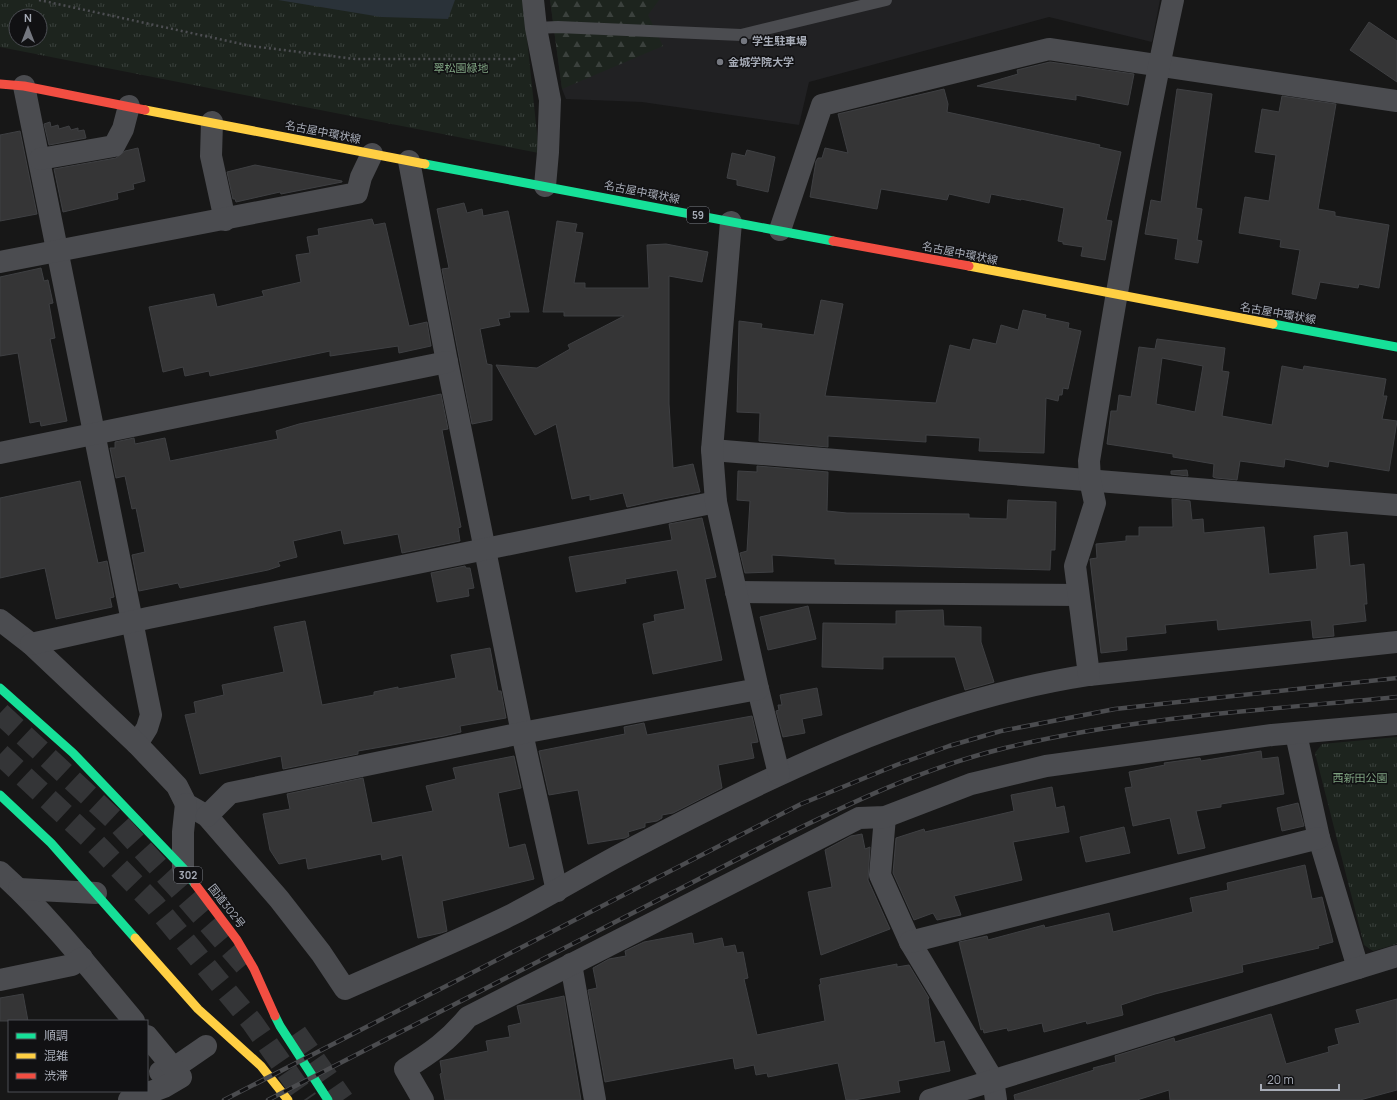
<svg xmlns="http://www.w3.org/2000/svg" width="1397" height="1100" viewBox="0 0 1397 1100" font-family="Manrope,'Noto Sans JP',sans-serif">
<defs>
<pattern id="forest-firs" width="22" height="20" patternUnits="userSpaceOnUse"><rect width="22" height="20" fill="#1d241e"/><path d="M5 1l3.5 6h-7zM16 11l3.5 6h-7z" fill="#3b413d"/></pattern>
<pattern id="park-tufts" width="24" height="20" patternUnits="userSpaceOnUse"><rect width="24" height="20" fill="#1d241e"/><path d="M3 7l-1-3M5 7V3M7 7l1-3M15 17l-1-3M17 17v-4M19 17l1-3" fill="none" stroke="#3b413d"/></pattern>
</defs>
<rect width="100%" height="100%" fill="#171717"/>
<!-- built -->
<path fill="#212123" d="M550,0h610l-8,42 -103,-25 -240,65 -10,43 -157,-23 -76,-3 -4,-10z"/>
<!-- forest -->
<path fill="url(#forest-firs)" d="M550,0h109l-11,15 15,31 -101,43z"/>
<!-- park -->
<g fill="url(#park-tufts)" fill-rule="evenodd">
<path d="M0,0h523l16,153 -539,-106zM16,16h24v24h-24z"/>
<path d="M1397,737v207l-24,7 -9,-6 -49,-192 7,-9z"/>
</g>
<!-- water -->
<path fill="#2a3239" d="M278,0h177l-7,19 -67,-2z"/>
<!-- building -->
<g fill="#353536" stroke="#3f4043" fill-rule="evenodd">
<path d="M1369,22l28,19v41l-47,-32z"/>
<path d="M1050,62l84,12 -6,31 -52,-10v5l-99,-14 41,-12 -1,-4z"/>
<path d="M944,89l4,15 -1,8 153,33 -1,2 22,5 -15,68 6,1 -7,39 -24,-4 2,-9 -20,-3v-2l-5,-1 6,-33 -43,-9v1l-30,-6 -2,9 -40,-9 -2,6 -66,-11 -4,20 -67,-12 6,-36 2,-3h4l3,-10 23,5 -10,-39z"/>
<path d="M1177,89l35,5 -16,114 6,1 -5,31 5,1 -4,22 -23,-4 3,-20 -33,-5 6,-34 10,2z"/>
<path d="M1282,96l54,8 -18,105 17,3v4l54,9 -10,63 -20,-4 -1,4 -38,-6 -4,17 -24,-5 8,-44 -20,-3 1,-7 -42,-7 6,-36 24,4 7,-46 -21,-3 7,-43 17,3z"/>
<path d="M50,122l1,5 7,-2 1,4 10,-3 2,4 7,-2v3l6,-1 2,8 -37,7 -5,-21z"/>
<path d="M20,131l17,83 -37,7v-86z"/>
<path d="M138,148l7,33 -12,3 1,5 -17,4 1,6 -55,13 -9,-43 62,-11 9,-7z"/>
<path d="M747,150l28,7 -7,35 -31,-7v-5l-10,-2 5,-25 13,3z"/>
<path d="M255,165l87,16v1l-61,12 -1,-2 -44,10 -1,-3h-2l-6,-27z"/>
<path d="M464,203l3,10 15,-4 1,7 25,-5 21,101h-20l1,5 -12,2 2,6 -20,4 7,35 5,1v55l-20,4 -30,-155 7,-1 -12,-59z"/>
<path d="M372,219l2,6 11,-2 24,103 18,-4 4,24 -32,7 -1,-7 -68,10v-5l-120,25 -1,-5 -24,5 -2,-9 -20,5 -14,-65 65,-13 3,13 47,-11 -2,-5 39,-9 -5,-27 14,-2 -3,-16 12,-2 -1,-6z"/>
<path d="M557,221l20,3 -2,8 8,1 -9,50h11v5h64l-2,-43 19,-1 42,8 -6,30 -33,-6v128l4,64 20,-4 7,28 -37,7 -36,8 -4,-14 -33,7v-5l-18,4 -16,-75 -21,11 -39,-70 41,3 33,-19 -2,-4 56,-29h-60v-4h-21z"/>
<path d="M41,268l3,13 4,-1 5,23 -4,1 6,34 -5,1 17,82 -26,5 -1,-5 -10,2 -12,-70 -18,3v-79z"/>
<path d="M821,300l22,4 -18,92 111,7 14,-58 20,5 3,-11 23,5 5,-19 17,5 5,-20 23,5 -1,3 24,5 -1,5 13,3 -13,58 -5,-1 -1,7h-3l-1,6 -12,-3 -2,55 -65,-2 1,-13 -54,-3v7l-98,-6v11l-69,-6 1,-28 -23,-1 2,-91 23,3 -1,4 53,7z"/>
<path d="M1157,339l68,9 -3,23 7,1 -7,44 50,9 10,-59 21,4 1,-4 82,13 -3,17h4l-5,23 15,2 -8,50 -60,-10 -1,6 -43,-8 -1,8 -44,-6 -3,19 -21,-2 -3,-1 1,-13 -41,-7v-3l-66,-10 4,-33h6l2,-16 12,2 8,-50 16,2zM1162,358l41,8 -8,46 -39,-8z"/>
<path d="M441,394l7,35 -6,1 19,97 -3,1 2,13 -58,12 -4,-19 -54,10 -3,-14 -48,11 4,16 -19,5 2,4 -12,4 -88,18 -2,-5 -39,8 -7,-36 13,-3 -9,-44 -4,1 -7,-33 -9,2 -6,-30h5v-6l19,-4 1,6 30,-6 5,23 108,-22 -2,-8 23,-7z"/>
<path d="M757,466l71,6 -1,39 20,2 122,1v4l38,1 1,-19 48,2 -1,48h-4l-1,20 -215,-6v-5l-63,-4 1,17 -28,1 -5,-20 7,-2 3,-50 -13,-1 1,-29 19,1z"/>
<path d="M1187,470l1,6 -17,-2v-3z"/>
<path d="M80,481l18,82 9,-2 7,36 -4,1 2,9 -56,12 -11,-51 -45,10v-80z"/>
<path d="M1172,499l18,2 2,19 11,-1 1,14 60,-6 5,47 48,-5 -3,-33 33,-4 3,34 14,-2 3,40h-3l2,17 -33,4 1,11 -21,2 -2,-18 -93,10 -1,-10 -52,5 1,8 -40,4 1,13 -26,3 -11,-94 7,-1 -1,-14 30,-3v-5h13v-9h34z"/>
<path d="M702,518l14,59 -11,2 17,81 -69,14 -10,-50 12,-3 -1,-6 31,-6 -8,-39 -52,9 1,4 -50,9 -7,-35 103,-17 -3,-16z"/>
<path d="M465,566l1,2h4l4,20 -6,1 1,7 -32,6 -6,-29z"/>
<path d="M808,606l8,33 -48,11 -8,-33z"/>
<path d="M943,610l1,16 37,1v15l13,40 -29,8 -10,-33h-72v12l-61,-2 1,-44 73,1v-13z"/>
<path d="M305,621l17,84 52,-10v-3l24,-5v2l58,-11 -5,-23 39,-7 8,43h3l5,27 -46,8 1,6 -17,4 -86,15v3l-75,15 -2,-13 -81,18 -15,-59 11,-2 -2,-11 30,-7 -2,-10 62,-13 -10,-45z"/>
<path d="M817,688l5,27 -20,4 3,14 -22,4 -7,-26 3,-1 -1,-5h4l-2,-10z"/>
<path d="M752,716l6,26 -7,1 3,15 -36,7 4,23 -49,25 -11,2v3l-5,3 -12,2v4l-17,5 1,4 -4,2 -37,6 -10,-54 -29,5 -10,-44 86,-17 -1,-7 20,-4 3,12z"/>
<path d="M1261,751l1,8 16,-2 6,37 -63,10v3l-25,4 9,37 -27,6 -8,-36 -37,8 -8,-38 7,-1 -3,-15 36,-7 -1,-2 36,-5 1,3z"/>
<path d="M514,756l7,32 -23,5 11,55 16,-4 9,35 -92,22 5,30 -6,2 -23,5 -16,-83 -20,5 -1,-6 -73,15 -2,-11 -27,6 -9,-14 -7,-36 27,-5 -3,-15 76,-16 9,45 61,-12 -7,-25 30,-7 -3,-11z"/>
<path d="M1052,787l4,21 8,-2 5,26 -56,10 9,38 -68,16 7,19 -24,5 -4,-7 -19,7 -21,-47 3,-35 28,-9 1,3 89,-21 -3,-16z"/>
<path d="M1298,803l6,23 -22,5 -5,-23z"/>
<path d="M1124,827l6,26 -44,9 -6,-25z"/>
<path d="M862,834l3,15 5,-2 -2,33 22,49 -69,26 -13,-63 24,-5 -7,-37 26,-14z"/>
<path d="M1305,865l7,34 10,-2 11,45 -15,4 1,2 -77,17 1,7 -88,22 -34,11 2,10 -36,9 -1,-3 -42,11 -2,-9 -34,8 -1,-3 -23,5 -1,-4 -2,1 -22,-88 28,-6 1,4 56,-15 1,3 64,-15 4,19 80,-20 -3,-14 38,-8 -1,-7z"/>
<path d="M692,933l2,11 28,-6 2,9 11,-2 2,8 6,-1 5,26 -4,1 13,56 68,-14 -6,-36 2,-1 -1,-5 77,-15v3l12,-2 20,33 -1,1 7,44 9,-2 6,30 -52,10 2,11 -46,8h-8l-8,-37 -70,14 -1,-4 -11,2 -2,-10 -19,4 -2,-11 -128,24 -17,-92 9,-2 -4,-20 16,-9 17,-3 -1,-5 19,-9z"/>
<path d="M23,994l5,27h-28v-23z"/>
<path d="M564,996l17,104h-136l-5,-26 2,-1 -2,-12 48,-10 -2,-10 24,-4 -2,-11 13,-3 -4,-17z"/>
<path d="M1397,999v91l-37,10h-190l-1,-10 -32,10h-122l-1,-5 80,-25 -1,-2 23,-6 -1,-6 59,-18 1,4 96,-28 15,50 43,-12 -1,-5 11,-3 -4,-15 25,-6 -4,-13z"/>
</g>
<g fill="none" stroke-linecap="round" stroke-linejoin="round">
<!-- highway-tunnel -->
<g stroke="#343537" stroke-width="22" stroke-dasharray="22 11" stroke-linecap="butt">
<path d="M0,713l120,112 57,62 71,82"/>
<path d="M0,754l94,88 61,63 97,117 55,78"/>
<path d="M296,1033l47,67"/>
</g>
<!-- path -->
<path stroke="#4d4e52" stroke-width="2.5" stroke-dasharray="2 3" stroke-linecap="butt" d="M39,0l212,46 104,13h162"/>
<!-- lane -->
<path stroke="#4b4c50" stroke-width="12" d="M536,28l22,-1 183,8 145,-35"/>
<!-- street -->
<g stroke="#4b4c50" stroke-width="22">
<path d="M533,0l3,28 14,72 -2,52 -3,34"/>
<path d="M24,86l127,629 -4,13 -10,16"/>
<path d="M212,122l-1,34 14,64"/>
<path d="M40,159l74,-13 9,-17 6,-23"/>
<path d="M409,161l38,201 75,371 35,158"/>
<path d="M780,230l42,-125 227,-56 348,52"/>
<path d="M0,262l357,-69 4,-16 11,-23"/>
<path d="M712,450l685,55"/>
<path d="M0,453l447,-91"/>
<path d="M736,592l342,3"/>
<path d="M0,620l31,24 106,100 40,42 9,18 21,12 72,83 42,54 24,36c56,-25 113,-48 168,-75 35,-18 68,-38 103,-57 150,-80 304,-156 473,-182l308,-33"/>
<path d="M31,644l117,-26 568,-116"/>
<path d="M1089,675l-14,-109 20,-63 -5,-23 -1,-19c25,-154 51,-309 84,-461"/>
<path d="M758,689l21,85"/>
<path d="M1296,734l23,104 39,130"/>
<path d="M207,816l23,-23 292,-60 236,-44 -42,-187 -4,-52 19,-228"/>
<path d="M885,817l-5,58 30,67 83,138 3,20"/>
<path d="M183,868v-36l3,-28"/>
<path d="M0,872c50,45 91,98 134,149"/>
<path d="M19,889l77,4"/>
<path d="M910,942l409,-104"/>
<path d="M571,964l24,136"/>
<path d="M0,980l72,-15 10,-7"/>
<path d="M160,1072l14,-4 32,-22"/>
<path d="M129,1100l35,-13 17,-10 -34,-41"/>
<path d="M423,1100l-18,-31c27,-17 43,-28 63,-52l391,-199 26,-1 86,-33 75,-18 226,-31 125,-11"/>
<path d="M930,1100l467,-144"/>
</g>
<!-- fast -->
<g stroke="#16e098" stroke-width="9">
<path d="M425,164l408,77"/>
<path d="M1273,324l124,23"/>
<path d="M0,688l73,65 110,115 12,16"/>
<path d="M0,795l51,48 84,95"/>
<path d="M275,1016l5,10 48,74"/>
</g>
<!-- slow -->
<g stroke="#ffcf43" stroke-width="9">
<path d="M145,110l280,54"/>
<path d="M969,266l304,58"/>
<path d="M135,938l63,71 63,57 27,34"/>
</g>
<!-- jam -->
<g stroke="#f24e42" stroke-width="9">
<path d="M0,84l24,2 121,24"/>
<path d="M833,241l136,25"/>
<path d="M195,884l42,56 17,29 21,47"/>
</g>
<!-- rail casing -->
<g stroke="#4b4c4f" stroke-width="4.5">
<g id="rail">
<path d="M224,1100l577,-296 98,-40 50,-18 52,-15 114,-22 282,-31"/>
<path d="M268,1100l505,-259c75,-37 150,-73 232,-93 128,-31 261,-38 392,-51"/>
</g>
</g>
<!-- rail -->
<use href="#rail" stroke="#111113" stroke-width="3" stroke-dasharray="9" stroke-linecap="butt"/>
</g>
<!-- markers -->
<g fill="#757880" stroke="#111113" stroke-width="1.5">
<circle cx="744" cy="41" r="4"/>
<circle cx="720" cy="62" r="4"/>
</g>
<g text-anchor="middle" stroke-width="3" stroke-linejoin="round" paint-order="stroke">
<!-- shield labels -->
<g fill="#111113" stroke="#7b7e86" stroke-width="1">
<rect x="687" y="207" width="22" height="16" rx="3"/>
<rect x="174" y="867" width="28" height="16" rx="3"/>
</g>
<g font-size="10" font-weight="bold" fill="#a8adb8">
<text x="698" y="219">59</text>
<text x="188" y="879">302</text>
</g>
<!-- poi labels -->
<g font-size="11" font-weight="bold" fill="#a8adb8" stroke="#111113" text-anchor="start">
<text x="752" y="45">学生駐車場</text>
<text x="728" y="66">金城学院大学</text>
</g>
<!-- park labels -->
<g font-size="11" fill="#7fa381" stroke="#111113">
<text x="461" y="72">翠松園緑地</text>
<text x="1360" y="782">西新田公園</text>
</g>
<!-- street labels -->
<g font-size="11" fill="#a8adb8" stroke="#111113">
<text transform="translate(323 132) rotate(11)" y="4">名古屋中環状線</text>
<text transform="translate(642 192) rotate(11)" y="4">名古屋中環状線</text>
<text transform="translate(960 253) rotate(11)" y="4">名古屋中環状線</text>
<text transform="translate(1278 313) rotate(10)" y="4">名古屋中環状線</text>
<text transform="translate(227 906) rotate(52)" y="4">国道302号</text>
</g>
</g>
<!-- legend -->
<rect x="8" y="1020" width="140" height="72" fill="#111113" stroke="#4d4f55"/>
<rect x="16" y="1033" width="20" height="6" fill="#16e098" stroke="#4d4f55"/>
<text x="44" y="1040" font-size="12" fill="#a8adb8">順調</text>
<rect x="16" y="1053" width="20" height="6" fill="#ffcf43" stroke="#4d4f55"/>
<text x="44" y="1060" font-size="12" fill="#a8adb8">混雑</text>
<rect x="16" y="1073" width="20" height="6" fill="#f24e42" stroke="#4d4f55"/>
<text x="44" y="1080" font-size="12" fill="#a8adb8">渋滞</text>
<!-- north arrow -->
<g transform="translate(28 28)"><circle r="19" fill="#111113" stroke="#4d4f55"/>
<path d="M0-3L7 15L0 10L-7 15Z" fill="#757880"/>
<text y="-6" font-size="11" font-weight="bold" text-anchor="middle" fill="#a8adb8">N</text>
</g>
<!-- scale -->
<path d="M1261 1084v6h78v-6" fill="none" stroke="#a8adb8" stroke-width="2"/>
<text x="1267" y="1084" font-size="12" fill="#a8adb8" stroke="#111113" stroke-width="3" paint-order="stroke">20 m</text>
</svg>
